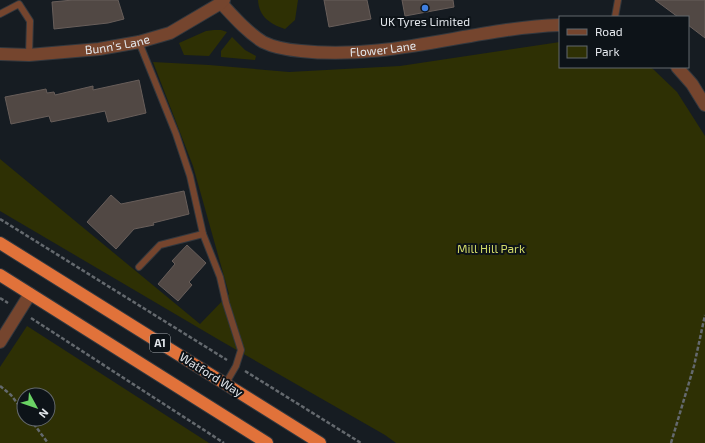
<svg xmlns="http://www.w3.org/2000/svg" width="705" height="443" viewBox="0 0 705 443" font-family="'Exo 2',sans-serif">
<rect width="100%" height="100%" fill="#161c22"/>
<!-- green -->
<g fill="#2e3004" fill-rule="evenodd">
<path d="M258,0h40l-3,20 -10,9c-15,-5 -26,-12 -27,-29z"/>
<path d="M214,30h7l6,2 -18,24 -25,-1 -5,-12 27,-12z"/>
<path d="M232,37l13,13 11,6 -1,4 -34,-3v-6z"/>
<path d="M560,42v25h90l3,2 24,23 28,44v307h-309l-11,-8 -164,-94 -221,-130v-52l200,165 29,-30 -36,-128 -40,-104 56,3 80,7 111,-6z"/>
<path d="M27,326l182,117h-209v-76zM24,395h24v24h-24z"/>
</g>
<!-- building -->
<g fill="#514844" stroke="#685e5a">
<path d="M73,0h45l6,19 -16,4 -54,6 -2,-27z"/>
<path d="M324,0h43l4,19 -42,8z"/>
<path d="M402,0h51l1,7 -49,9z"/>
<path d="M655,0h50v38l-17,-13v-8h-10z"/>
<path d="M139,80l7,33 -38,9 -3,-11 -54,11 -2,-6 -38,8 -6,-27 41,-8 1,4 7,-1 1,3 38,-9v4z"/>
<path d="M184,191l5,23 -36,9 1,2 -20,4 -18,20 -29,-27 24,-27 10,9z"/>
<path d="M187,245l19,18 -17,19 3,3 -14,16 -20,-17 17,-20 -3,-3z"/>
</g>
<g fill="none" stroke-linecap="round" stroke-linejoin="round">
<!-- service casing -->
<g stroke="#33383e" stroke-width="8">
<g id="service">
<path d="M0,14l19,-10 11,17 -1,34"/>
<path d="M615,17l3,-17"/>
<path d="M139,42l37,92 14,42 13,58"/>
<path d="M139,267l21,-22 43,-11 17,43 6,26 15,47 -5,16 -10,17"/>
</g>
</g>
<!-- minor casing -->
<g stroke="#33383e" stroke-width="14">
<path id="minor" d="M0,342l30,-48"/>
</g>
<!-- tertiary casing -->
<g stroke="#33383e" stroke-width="14">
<g id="tertiary">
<path id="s1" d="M221,3c13,14 26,29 42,39 12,6 26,8 38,9 88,10 172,-23 259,-26"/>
<path id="s2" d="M0,54l29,1 70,-6 40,-7 31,-9 51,-30 3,-3"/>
<path d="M677,67l15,17 13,21"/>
</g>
</g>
<!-- trunk casing -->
<g stroke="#33383e" stroke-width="14">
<g id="trunk">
<path d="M0,243l320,200"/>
<path d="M0,275l267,168"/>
</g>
</g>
<!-- path -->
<g stroke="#64696e" stroke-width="2.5" stroke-dasharray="4 2" stroke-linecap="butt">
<path d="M0,219l227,141"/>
<path d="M0,298l8,5"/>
<path d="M31,318l193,125"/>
<path d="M245,371l116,72"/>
<path d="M0,386l11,9 13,17"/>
<path d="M30,419l18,24"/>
<path d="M671,443l23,-77 11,-51"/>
</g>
<!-- service -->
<use href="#service" stroke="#75452e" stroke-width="6"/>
<!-- minor -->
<use href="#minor" stroke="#75452e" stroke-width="12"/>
<!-- tertiary -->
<use href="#tertiary" stroke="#75452e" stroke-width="12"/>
<!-- trunk -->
<use href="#trunk" stroke="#e1723a" stroke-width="12"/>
</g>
<!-- markers -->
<circle fill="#3f7fe0" stroke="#0d1318" stroke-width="1.5" cx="425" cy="8" r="4"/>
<g text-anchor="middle" stroke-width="4" stroke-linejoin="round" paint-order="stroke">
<!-- shield labels -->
<rect fill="#0d1318" stroke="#a3a7ac" stroke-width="1" x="150" y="334" width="20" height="18" rx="3"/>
<g font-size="11" font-weight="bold" fill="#e3e7ec">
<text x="160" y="347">A1</text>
</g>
<!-- poi labels -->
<g font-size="12" fill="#e3e7ec" stroke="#0d1318">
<text x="425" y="26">UK Tyres Limited</text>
</g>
<!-- street labels -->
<g font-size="12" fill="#e3e7ec" stroke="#0d1318">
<text dy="4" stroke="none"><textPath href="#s2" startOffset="118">Bunn's Lane</textPath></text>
<text dy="4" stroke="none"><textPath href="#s1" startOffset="179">Flower Lane</textPath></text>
<text transform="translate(211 375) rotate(32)" y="4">Watford Way</text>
</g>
<!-- park labels -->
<g font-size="12" fill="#d1d969" stroke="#0d1318">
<text x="491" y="253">Mill Hill Park</text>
</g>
</g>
<!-- legend -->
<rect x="559" y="16" width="130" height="52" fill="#0d1318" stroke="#63686d"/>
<rect x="567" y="29" width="20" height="6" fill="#75452e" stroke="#63686d"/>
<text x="595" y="36" font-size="12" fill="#e3e7ec">Road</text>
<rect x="567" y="46" width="20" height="12" fill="#2e3004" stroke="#63686d"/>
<text x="595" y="56" font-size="12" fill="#e3e7ec">Park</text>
<!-- north arrow -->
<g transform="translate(36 407) rotate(130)"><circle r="19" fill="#0d1318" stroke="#63686d"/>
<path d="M0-3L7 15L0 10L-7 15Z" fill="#6ad364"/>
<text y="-6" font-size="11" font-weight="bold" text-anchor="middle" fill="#e3e7ec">N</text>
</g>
</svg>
